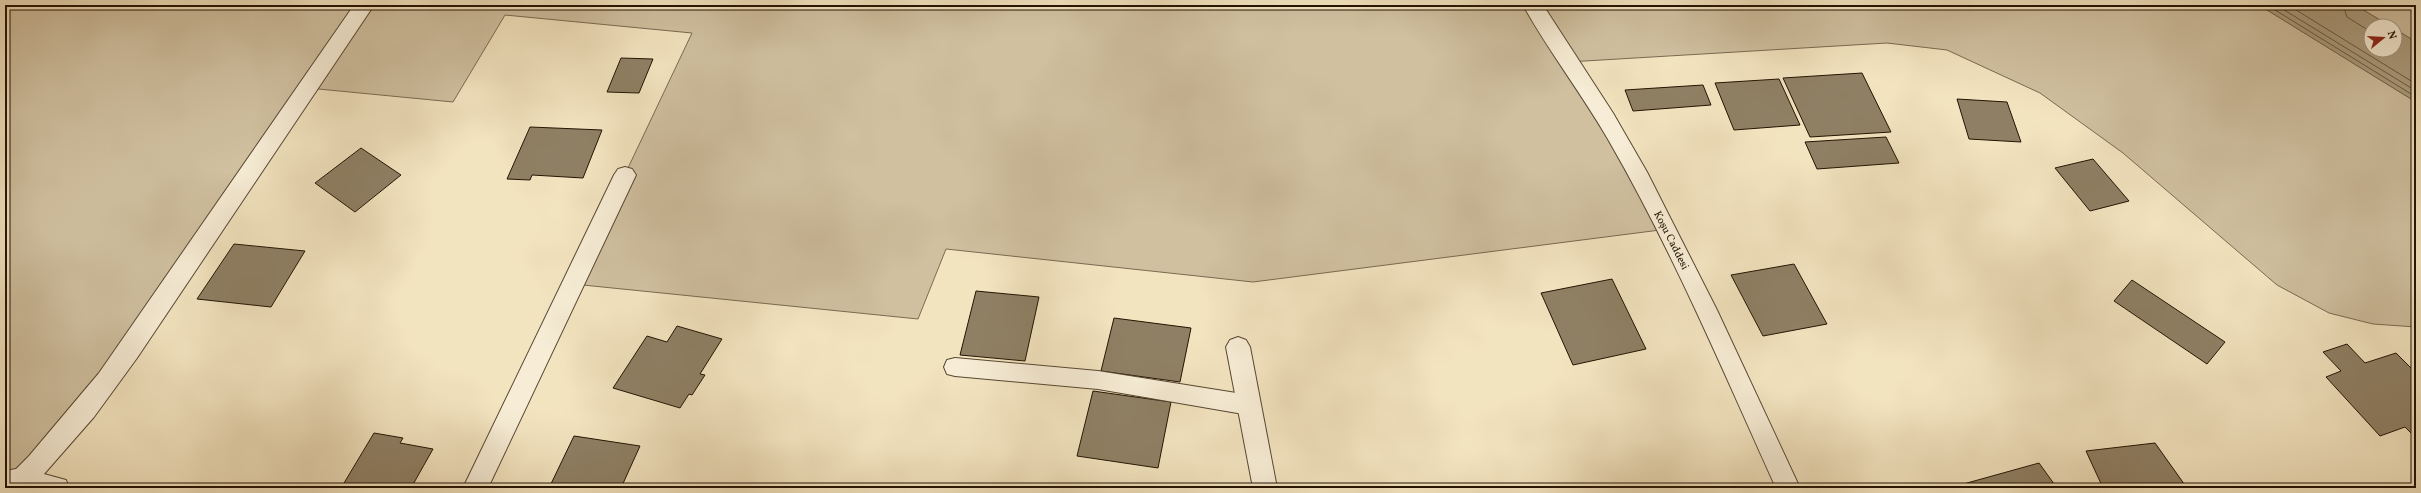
<svg xmlns="http://www.w3.org/2000/svg" width="2421" height="493" viewBox="0 0 2421 493" font-family="Vollkorn,serif">
<rect width="100%" height="100%" fill="#f3e4c0"/>
<filter id="stains"><feTurbulence type="fractalNoise" baseFrequency=".005" numOctaves="4"/><feColorMatrix values="0 0 0 0 .2 0 0 0 0 .09 0 0 0 0 .02 0 0 0 .5 -.17"/></filter>
<radialGradient id="worn" r=".72"><stop offset=".6" stop-color="#630" stop-opacity="0"/><stop offset="1" stop-color="#630" stop-opacity=".3"/></radialGradient>
<!-- green -->
<g fill="#d0c0a0" stroke="#7a6a51">
<path d="M5,5h2254l157,97v225l-43,-3 -44,-11 -52,-28 -154,-132 -83,-60 -93,-43 -60,-7 -319,19 100,167 -415,53 -307,-33 -28,70 -345,-35 119,-251 -187,-18 -52,87 -145,-14 -149,219 -154,181z"/>
<path d="M2355,5h61v37l-21,-13v-3h-5z"/>
</g>
<!-- water -->
<path fill="#ac9d7f" stroke="#75664d" d="M2259,5h96l35,21h-19v24h24v-21l21,13v60z"/>
<g fill="none" stroke-linecap="round" stroke-linejoin="round">
<!-- shore -->
<g stroke="#685840" stroke-width="1">
<path d="M2267,5l149,92"/>
<path d="M2276,5l140,86"/>
<path d="M2288,5l128,79"/>
<path d="M2343,5l4,12 24,15"/>
</g>
</g>
<!-- building -->
<g fill="#8f8065" stroke="#231302">
<path d="M621,58l32,1 -14,34 -32,-1z"/>
<path d="M1862,73l29,59 -81,5 -27,-59z"/>
<path d="M1779,79l21,46 -66,5 -19,-47z"/>
<path d="M1703,85l8,20 -78,6 -8,-21z"/>
<path d="M1957,99l50,3 14,40 -52,-3z"/>
<path d="M530,127l72,3 -19,48 -51,-3 -2,5 -23,-1z"/>
<path d="M1886,137l13,26 -82,6 -12,-27z"/>
<path d="M361,148l40,27 -46,37 -40,-29z"/>
<path d="M2093,159l36,42 -39,10 -35,-43z"/>
<path d="M234,244l71,7 -34,56 -74,-8z"/>
<path d="M1794,264l33,60 -64,12 -32,-61z"/>
<path d="M1612,279l34,70 -73,16 -32,-72z"/>
<path d="M2132,280l93,62 -18,22 -93,-63z"/>
<path d="M976,291l63,6 -14,64 -65,-6z"/>
<path d="M1114,318l77,10 -11,54 -79,-11z"/>
<path d="M677,326l45,13 -22,35 5,1 -13,20 -3,-1 -9,14 -67,-20 34,-52 20,6z"/>
<path d="M2347,344l18,19 31,-10 20,20v65l-11,-11 -25,9 -54,-59 15,-6 -18,-19z"/>
<path d="M1093,391l78,11 -13,66 -81,-12z"/>
<path d="M374,433l29,5 -3,5 33,6 -22,39h-70z"/>
<path d="M574,436l66,10 -19,42h-72z"/>
<path d="M2155,443l32,45h-84l-17,-37z"/>
<path d="M2039,463l18,25h-87l-3,-5z"/>
<path d="M1967,483l3,5h-20z"/>
</g>
<g fill="none" stroke-linecap="round" stroke-linejoin="round">
<!-- service casing -->
<g stroke="#574732" stroke-width="2">
<path id="service" d="M955,358l143,13 151,24 8,3 3,7 -3,7 -8,3 -151,-26 -143,-13 -8,-2 -3,-7 3,-7z"/>
</g>
<!-- minor casing -->
<g stroke="#574732" stroke-width="2">
<g id="minor">
<path d="M354,5h20l-237,353 -43,59 -50,57 22,6 3,8h-64v-17l11,-2 13,-13 70,-83z"/>
<path d="M1523,5h20l70,108 34,59 70,138 83,178h-24c-53,-117 -103,-236 -167,-347 -27,-47 -60,-89 -86,-136z"/>
<path d="M625,167l7,2 4,6 -148,313h-25l151,-313 4,-6z"/>
<path d="M1238,337l8,3 4,7 27,141h-24l-27,-141 4,-7z"/>
</g>
</g>
<!-- service -->
<use href="#service" fill="#f7edd6" fill-rule="evenodd"/>
<!-- minor -->
<use href="#minor" fill="#f7edd6" fill-rule="evenodd"/>
</g>
<g text-anchor="middle" stroke-width="3" stroke-linejoin="round" paint-order="stroke">
<!-- street labels -->
<g font-size="11" fill="#231302" stroke="#f7edd6">
<text transform="translate(1672 240) rotate(63)" y="4">Koşu Caddesi</text>
</g>
</g>
<!-- margin -->
<rect width="2421" height="493" fill="none" stroke="#f3e4c0" stroke-width="20"/>
<rect x="6" y="6" width="2409" height="481" fill="none" stroke="#231302" stroke-width="2"/>
<rect x="10" y="10" width="2401" height="473" fill="none" stroke="#231302"/>
<!-- north arrow -->
<g transform="translate(2383 38) rotate(72)"><circle r="19" fill="#f7edd6" stroke="#a29681"/>
<path d="M0-3L7 15L0 10L-7 15Z" fill="#8f2418"/>
<text y="-6" font-size="11" font-weight="bold" text-anchor="middle" fill="#231302">N</text>
</g>
<rect width="100%" height="100%" filter="url(#stains)"/>
<rect width="100%" height="100%" fill="url(#worn)"/>
</svg>
